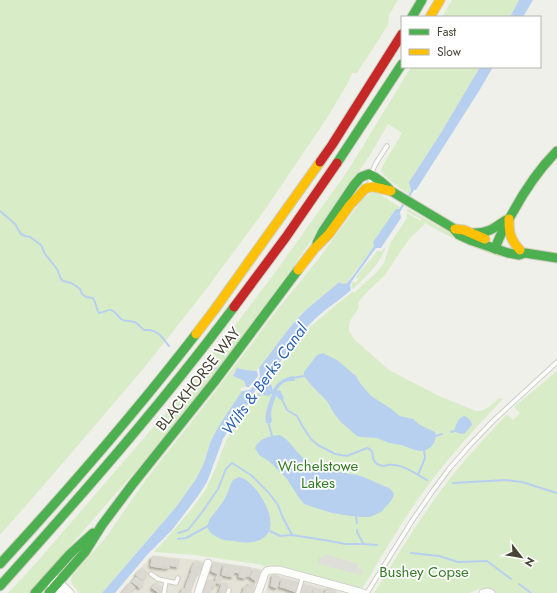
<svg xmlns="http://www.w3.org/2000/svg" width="557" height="593" viewBox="0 0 557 593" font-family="Jost,sans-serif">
<defs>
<filter id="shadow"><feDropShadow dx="-2" dy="2" stdDeviation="1" flood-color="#0004"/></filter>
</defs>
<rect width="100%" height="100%" fill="#f0f0ea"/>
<!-- residential -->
<g fill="#e5e3d7">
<path d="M153,555l52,6 -7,14 -7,18h-71l25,-30z"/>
<path d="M213,561l48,8 1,1 -4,9 -5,14h-50z"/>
<path d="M272,574l12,2 59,17h-78l4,-11v-5z"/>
</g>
<!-- green -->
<g fill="#d8ecc8">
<path d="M0,0h398l-9,15 -1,10 -31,48h-5l-3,8 -22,37 -42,62 -24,35 -60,81 -57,72 -100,117 -44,50z"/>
<path d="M452,0h67l-9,17h-68z"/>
<path d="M411,67h69l-41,69 -30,46 2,9 -2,3c-10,-7 -21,-13 -28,-23l1,-4 20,-34 -14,-9 -18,31 -90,131 -71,95 -63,78 -117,134h-21l28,-30 133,-154 64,-81 41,-54 75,-105z"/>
<path d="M376,192l24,15 -27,35 1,4 -27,37 -4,1 -4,-2c-10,10 -21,17 -31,26 -8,6 -15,15 -21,23 -6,8 -22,35 -30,38v2l-11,-1 -9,-2 -4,8 11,5 2,6 -6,1 2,3 -1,3 -23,33 -8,16 -6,20 -8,16 -20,28 -74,86h-23l-7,-9 -1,-4 1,-4 34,-39 41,-59 50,-63 56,-73 16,-22 50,-62 43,-58 9,-7z"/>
<path d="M408,209l49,28 44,17 -1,3c-26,-8 -51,-20 -75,-34l-2,3 -11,10 -10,13 -17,26 -16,15 -11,12 1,4 -1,3 -8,12 -1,6v4l6,9 34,30 50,26 37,15c10,1 15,-6 22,-12l2,-1 3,1c-28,29 -55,59 -79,92 -23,31 -42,65 -62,98l-74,-19 -21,-2 -5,-3 -67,-10 -41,-3 11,-12 26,-30 15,-21 8,-17 13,-34 13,-19 12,-16 4,-8 11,-15 9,-8 21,-28 14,-18 7,-6 35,-29 1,2 23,-21 7,-9 7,-21 16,-24 -1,-5 15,8v-2l-15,-8z"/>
<path d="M386,245c-5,19 -20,31 -33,44l-2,-1 2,-7 3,2 2,-4 -2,-2 11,-14 2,-1 8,-11h5z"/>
<path d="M557,371v222h-60c-11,-5 -16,-6 -27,0h-96c26,-42 51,-84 82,-122 16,-20 34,-38 51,-57l6,6 7,-7 -6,-6z"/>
</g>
<!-- parking -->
<path fill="#dfdfd9" d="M325,554l34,10 -1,4 5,2 -2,5 -43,-11 1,-7 3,1 3,-2z"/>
<!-- water -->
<g fill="#b8d0f0">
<path d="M519,0h14l-10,17h-13z"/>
<path d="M480,67h13l-14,24 -63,99h-2l-14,22 1,6 -20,30h-5l-24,33 -2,4 1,5c-12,11 -26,19 -37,30 -16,15 -28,34 -41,52h-3l-22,28v4l-15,19 -10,16 -16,43 -9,14 -26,34 -25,25 -32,38h-13l74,-86 20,-28 8,-16 6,-20 8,-16 24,-36 8,-1 10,-13 -1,-9c14,-17 25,-35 40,-51 12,-13 27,-23 40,-35l4,2 4,-1 6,-7 21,-30 -1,-4 23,-33h3l12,-18 -2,-9 30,-46z"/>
<path d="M323,353l14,7 19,16 4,7 11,13 19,12 10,8 13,3 7,6 15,7 1,4 -2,7 -3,4 -5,3 -5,1 -6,-1 -14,-5 -12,-2 -12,-5 -16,-1 -4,-1 -15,-13 -7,-8 -8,-14 -15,-15 -8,-10v-4l13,-17z"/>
<path d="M237,368l9,2 11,1 1,5 -9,11h-3l-2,-6 -11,-5z"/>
<path d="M293,376h1l1,5c-10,0 -14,1 -18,10l3,-1 4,8 -3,2 -3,-2 -2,-3c-2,8 -7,17 -4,25l-1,3h-5c-2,-9 3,-20 6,-29h-2v2l-7,-1 -5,1v-2l9,-10 2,-1 3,3v3l1,1c5,-9 11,-12 20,-14z"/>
<path d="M464,416c5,2 7,4 8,9l-8,9 -6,-1 -4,-2c2,-6 4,-13 10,-15z"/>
<path d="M280,435c12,6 17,21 29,27 15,8 32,10 48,13 11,3 22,9 32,13l4,4 1,3 -3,6 -10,11 -11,5h-10l-16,-2 -12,-2 -19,-6 -9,-3 -5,-6 -12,-19 -17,-17 -11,-7 -4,-7c4,-10 14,-12 25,-13z"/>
<path d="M239,477c17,3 45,48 24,61 -7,5 -14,5 -23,4 -7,-2 -14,0 -21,-4 -4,-2 -10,-5 -11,-10 -2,-8 7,-14 11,-21 3,-4 6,-8 8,-13 2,-4 3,-10 6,-14 2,-1 4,-2 6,-3z"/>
</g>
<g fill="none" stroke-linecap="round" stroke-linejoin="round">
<!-- stream -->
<g stroke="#b8d0f0" stroke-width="2">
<path d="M0,211l15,13 6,10 4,2 5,1 11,8 4,9 12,15 4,10 2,2 8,2 5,3 4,3 2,5 4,3 7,1c3,5 3,10 6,15 4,0 9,-4 12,-3 4,1 7,6 10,9 4,3 8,1 13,3 4,1 6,5 10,8 2,0 4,0 6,0 10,2 13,9 19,16"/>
<path d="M206,362l11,7"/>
<path d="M293,378l11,-2"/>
<path d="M281,397l6,13 10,6 6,11 8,12 7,6 17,9 12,2 20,-8c10,3 2,11 10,16 2,1 5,2 7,2 15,-5 30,7 43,14"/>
<path d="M268,421l4,15"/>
<path d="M451,432l3,-1"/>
<path d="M436,436l6,-2"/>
<path d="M418,475l7,-17 -1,-8"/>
<path d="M453,483l53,-3 16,2 35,11"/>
<path d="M356,517l1,6"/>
<path d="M357,530v2l6,11"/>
<path d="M270,531l10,5 12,-1 32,5 22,4h17l14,1"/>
<path d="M178,533l10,-3 15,-19 15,-22 8,-20 6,-6 19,12 17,17 10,13 4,11 10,19"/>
<path d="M178,539l8,-1 22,-12"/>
<path d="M411,553l28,3 19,6 29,-1 24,18"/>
<path d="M519,584l12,9"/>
</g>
</g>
<!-- building -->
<g fill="#dad9d2" stroke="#d9d7cf" filter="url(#shadow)">
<path d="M152,557h6l-1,10 -6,-1z"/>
<path d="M158,557l7,1 -1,10 -7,-1z"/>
<path d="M165,558l5,1 -1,9h-5z"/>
<path d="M170,559l9,1 -1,7 -9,-2z"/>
<path d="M196,561l7,3 -2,5 -8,-3z"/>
<path d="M214,562l8,2 -4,10 -7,-3z"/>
<path d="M224,564l6,1 -2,11 -6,-1z"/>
<path d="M230,565l10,2 -1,6 -5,-1 -1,5 -5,-1z"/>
<path d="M193,566l8,3 -3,5 -7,-3z"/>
<path d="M241,566l10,2 -2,8h-3l-1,2 -6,-1z"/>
<path d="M142,568l6,5 -3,4 -6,-6z"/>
<path d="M254,569l6,3 -4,9 -6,-4z"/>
<path d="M139,571l6,6 -3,3 -6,-5z"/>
<path d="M192,571l5,2 -3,9 -6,-2z"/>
<path d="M273,575l7,2 -3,11 -6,-2z"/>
<path d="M217,576l5,1 -2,7 -5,-2z"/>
<path d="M136,577l8,6 -4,5 -8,-6z"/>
<path d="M282,578l5,2 -2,8 -5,-1z"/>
<path d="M188,580l6,2 -4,9 -5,-2z"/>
<path d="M208,580l8,2 -2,5 -8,-2z"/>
<path d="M287,580l5,1 -2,9 -5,-2z"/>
<path d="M293,581l6,2 -3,9 -6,-2z"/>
<path d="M130,583l5,4 -4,5 -5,-4z"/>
<path d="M156,583l7,5 -4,5 -7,-5z"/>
<path d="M222,583l6,1 -3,9h-6z"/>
<path d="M249,583l6,2 -2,3 -5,-2z"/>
<path d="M303,584l5,2 -2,7h-6z"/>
<path d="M206,585l6,2 -2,6h-7z"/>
<path d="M245,586l9,3 -2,4h-9z"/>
<path d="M308,586l5,1 -2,6h-5z"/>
<path d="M126,588l5,4v1h-9z"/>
<path d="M183,588l8,3v2h-10z"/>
<path d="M314,588l9,2 -1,3h-9z"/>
<path d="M327,588l9,3 -1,2h-10z"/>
</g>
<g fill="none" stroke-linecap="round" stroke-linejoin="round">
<!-- lane casing -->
<g stroke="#cecdc7" stroke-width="5.5">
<g id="lane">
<path d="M370,186c0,-17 8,-26 17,-40"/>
<path d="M151,574l7,5 18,4 2,-5"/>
<path d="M164,593l2,-12"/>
<path d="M228,593l1,-3"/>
<path d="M298,593l5,-17"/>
<path d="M367,593l45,-72 20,-29 17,-23 21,-24 24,-25 63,-58"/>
</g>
</g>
<!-- street casing -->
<g stroke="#cecdc7" stroke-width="9">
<g id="street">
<path d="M56,579l14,14"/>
<path d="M46,580l15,13"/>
<path d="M198,593l10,-30"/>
<path d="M258,593l7,-20 2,-2 4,-1h8l84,23"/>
<path d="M483,593l5,-1 3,1"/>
</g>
</g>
<!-- fast casing -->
<g stroke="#d0cec0" stroke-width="11">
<g id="fast">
<path d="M412,17l10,-17"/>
<path d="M337,163l65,-99"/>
<path d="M474,233c15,0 20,-5 32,-13"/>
<path d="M317,243l6,-12 31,-46 7,-8 8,-3c10,5 15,9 22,17l62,37 6,7 11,5 38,13 11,2 6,-2 32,5"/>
<path d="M495,249c4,-13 11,-25 18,-37 12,-22 26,-43 44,-61"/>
<path d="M0,564c68,-74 134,-150 196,-230"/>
<path d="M0,586c81,-90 161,-181 234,-279"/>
<path d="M35,593l35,-39 23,-21"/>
<path d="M49,593l36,-41 17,-27 30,-40 83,-104 83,-111"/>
</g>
</g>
<!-- slow casing -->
<g stroke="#d0cec0" stroke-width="11">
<g id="slow">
<path d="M430,17l10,-17"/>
<path d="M509,219c0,14 1,20 11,31"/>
<path d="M455,229l9,1 21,9"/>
<path d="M298,270l17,-22 14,-14 21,-29 15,-16 5,-2h4l17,4"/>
<path d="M196,334l19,-25 105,-147"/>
</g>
</g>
<!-- jam casing -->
<g stroke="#d0cec0" stroke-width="11">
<g id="jam">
<path d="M320,162l12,-17 70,-111"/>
<path d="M234,307l52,-70 51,-74"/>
</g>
</g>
<!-- lane -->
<use href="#lane" stroke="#fdfdfc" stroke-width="3.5"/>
<!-- street -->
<use href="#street" stroke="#fdfdfc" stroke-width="7"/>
<!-- fast -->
<use href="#fast" stroke="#4caf50" stroke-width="9"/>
<!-- slow -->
<use href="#slow" stroke="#ffc107" stroke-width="9"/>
<!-- jam -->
<use href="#jam" stroke="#c62828" stroke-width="9"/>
</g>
<g text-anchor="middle" stroke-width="3.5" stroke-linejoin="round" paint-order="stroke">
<!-- street labels -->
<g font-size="15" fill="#474335" stroke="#fff">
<text transform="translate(198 379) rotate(-52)" y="5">BLACKHORSE WAY</text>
</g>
<!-- park labels -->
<g font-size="15" fill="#377b26" stroke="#fff">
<text x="318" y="471">Wichelstowe<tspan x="318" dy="17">Lakes</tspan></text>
<text x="424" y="577">Bushey Copse</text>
</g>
<!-- water labels -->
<g font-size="16" font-style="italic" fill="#2a62b6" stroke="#fff">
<text transform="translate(264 379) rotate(-54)" y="6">Wilts &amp; Berks Canal</text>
</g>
</g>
<!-- legend -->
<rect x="401" y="16" width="140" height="52" fill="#ffffff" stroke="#b5b4ae"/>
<rect x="409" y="29" width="20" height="6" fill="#4caf50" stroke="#b5b4ae"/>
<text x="437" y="36" font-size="12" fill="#474335">Fast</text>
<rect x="409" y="49" width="20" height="6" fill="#ffc107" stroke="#b5b4ae"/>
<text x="437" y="56" font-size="12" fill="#474335">Slow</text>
<!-- north arrow -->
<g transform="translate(521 557) rotate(121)" stroke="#ffffff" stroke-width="3" paint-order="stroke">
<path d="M0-3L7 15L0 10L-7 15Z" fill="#474335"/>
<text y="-6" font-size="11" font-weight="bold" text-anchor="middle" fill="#474335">N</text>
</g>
</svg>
